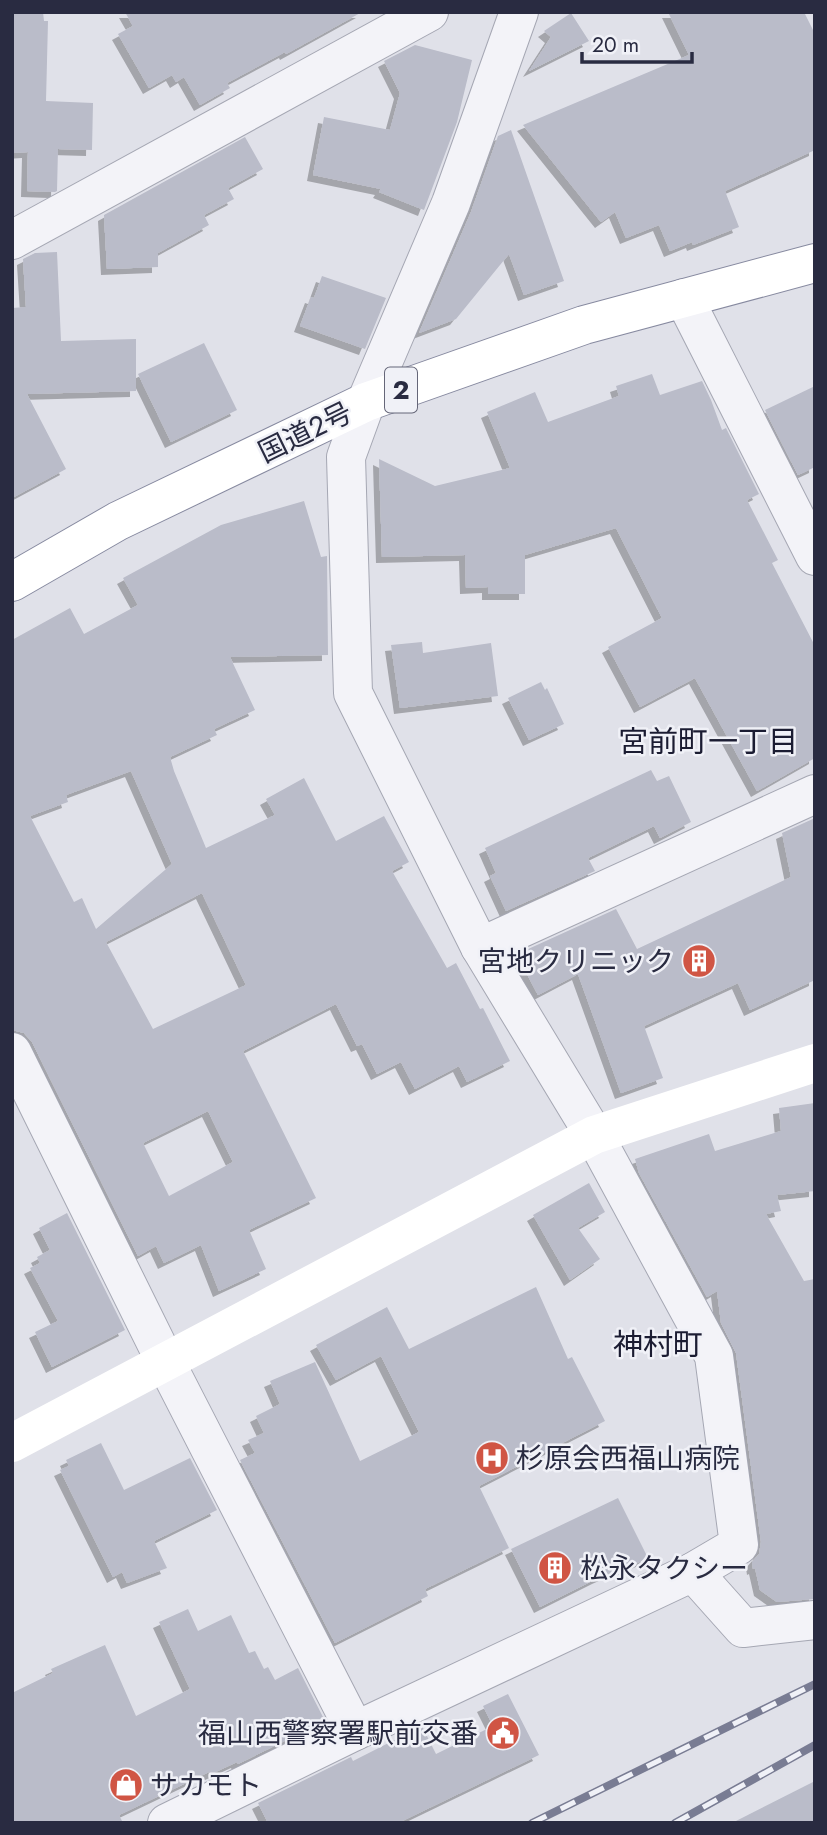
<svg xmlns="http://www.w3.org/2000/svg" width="827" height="1835" viewBox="0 0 827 1835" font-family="Jost,'Noto Sans JP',sans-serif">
<defs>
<filter id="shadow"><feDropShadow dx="-6" dy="6" stdDeviation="0" flood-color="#0004"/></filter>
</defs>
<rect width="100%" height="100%" fill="#e0e1e9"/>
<!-- building -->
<g fill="#babcc9" fill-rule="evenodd" filter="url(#shadow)">
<path d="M12,12h31l1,9h4l-2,80 47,2 -1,47 -34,-1 -1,42 -2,1 -28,-1 1,-39 -16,1z"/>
<path d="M125,12h237l-76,42 -1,-2 -58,31 3,5 -30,17 -16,-28 -8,5 -4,-7 -23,13 -31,-54 15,-8z"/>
<path d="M668,12h136l11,22v116l-90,41 14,36 -46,18 -1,-3 -22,9 -11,-26 -33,13 -11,-26 -14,10 -78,-97 166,-70z"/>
<path d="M571,13l18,28 -60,30 22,-34 -7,-6z"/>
<path d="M415,45l57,15 -15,62 -33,88 -45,-18 2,-3 -68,-14 11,-58 66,13 10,-37 -16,-32z"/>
<path d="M511,130l53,151 -40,14 -15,-41 -53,65 -37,14 52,-121 27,-76z"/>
<path d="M245,137l18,32 -35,19 6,11 -30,16 5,10 -51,28v14l-51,2 -3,-54z"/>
<path d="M57,252l4,89 75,-2v52l-109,3 39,75 -54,29v-190l14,-1 -3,-48 12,-6z"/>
<path d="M322,276l64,22 -21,51 -65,-23 11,-29 3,1z"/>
<path d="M204,343l33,67 -66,32 -33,-68z"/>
<path d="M652,374l8,21 42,-14 9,19 11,30 4,-2 33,66 -12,6 31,60 -6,3 43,83v112l-58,33 -62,-113 -55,29 -32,-60 54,-29 -46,-90 -91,27v39h-37v-7l-22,1 -1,-33 -83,2 -3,-98 56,27 75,-18 -23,-56 48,-20 13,30 71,-26 -3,-10z"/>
<path d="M815,386v81l-17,8 -33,-65z"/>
<path d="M304,501l17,56 6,-1 1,99 -98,2 25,53 -41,19 3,6 -47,22 4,14 32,77 69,-33 -9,-16 38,-21 32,63 48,-25 25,46 -17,9 55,97 9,-5 24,46 3,-1 27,53 -43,21 -8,-16 -44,23 -14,-27 -24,12 -15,-30 -5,2 -21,-42 -93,47 73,147 -67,32 17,39 -47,22 -18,-46 -37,18 -8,-17 -18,10 -106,-214 -8,-9 -12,-3v-390l58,-32 14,26 54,-29 -15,-27 98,-53zM131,771l41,93 -76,65 -14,-31 -8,4 -44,-86 38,-14 -2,-7zM202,893l44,92 -93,44 -47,-87zM208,1111l25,51 -64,34 -26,-53z"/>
<path d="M422,642l1,11 68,-10 7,53 -98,12 -9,-63z"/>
<path d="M541,682l4,8 2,-2 17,36 -35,16 -21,-42z"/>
<path d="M651,770l6,11 12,-5 22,46 -31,16 -6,-12 -66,32 7,13 -89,40 -16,-35 6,-3 -11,-25z"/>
<path d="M815,818v162l-65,30 -12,-27 -94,43 19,52 -42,15 -43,-119 -40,21 -19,-36 9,-5 -2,-4 90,-41 21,40 154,-72 -9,-44z"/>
<path d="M815,1103v88l-38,4 4,16 -15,3 38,67 11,-2v320l-38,3 -17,-12 -5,-22 -2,1 -1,-7 7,-8 2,-12 -25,-189 -15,-30 -4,-32 -10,6 -68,-124 -4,-14 74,-25 6,17 66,-20 -2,-23z"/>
<path d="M589,1183l16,29 -27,16 22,31 -30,21 -37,-65z"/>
<path d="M67,1213l58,117 -73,37 -17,-35 23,-11 -28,-53 10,-5 -3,-6 13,-7 -11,-22z"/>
<path d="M536,1287l32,72 4,-2 33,64 -126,65 30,62 -84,41 3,7 -93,47 -95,-183 15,-7 -7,-13 16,-7 -8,-17 24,-12 -10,-23 45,-19 45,99 59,-29 -38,-76 -45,24 -20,-35 71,-38 22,42z"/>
<path d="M101,1443l23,47 66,-32 27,52 -63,31 13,27 -40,15 -5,-11 -9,5 -53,-107 9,-4 -3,-6z"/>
<path d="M618,1498l30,60 -32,15 -2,-2 -16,7 -58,29 -29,-58z"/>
<path d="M188,1609l10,22 33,-16 18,38 6,-2 9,18 4,-2 7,13 23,-12 27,53 -87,43 -1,-2 -26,12 -2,-2 -90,43 4,8h-111v-130l41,-20 -2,-4 54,-24 31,71 54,-27 -31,-67z"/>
<path d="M508,1694l31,61 -141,68h-130l-10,-20 93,-46 2,4 69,-35 14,28 57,-28 -10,-20z"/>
<path d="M815,1781v42h-83z"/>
</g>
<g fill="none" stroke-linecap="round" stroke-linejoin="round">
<!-- street casing -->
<g stroke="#a5a7b3" stroke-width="40">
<g id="street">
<path d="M519,12l-68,191 -85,199 -20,55 7,236 127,254 114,188 120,221 25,189 -46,27"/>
<path d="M12,240l417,-228"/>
<path d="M684,298l131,258"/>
<path d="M480,947l335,-153"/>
<path d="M12,1052l153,309 190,370"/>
<path d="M167,1823l188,-92 338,-159 50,56 72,-8"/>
</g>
</g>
<!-- highway casing -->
<g stroke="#878aa0" stroke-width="40">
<path id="highway" d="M12,582l106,-61 248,-119 218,-77 231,-62"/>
</g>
<!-- street -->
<use href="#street" stroke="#f3f3f8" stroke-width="38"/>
<!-- secondary -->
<path stroke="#fff" stroke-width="38" d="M12,1443l582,-308 221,-72"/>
<!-- highway -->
<use href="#highway" stroke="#fff" stroke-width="38"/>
<!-- rail casing -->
<g stroke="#797c93" stroke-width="8">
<g id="rail">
<path d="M532,1823l283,-139"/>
<path d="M675,1823l140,-78"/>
</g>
</g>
<!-- rail -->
<use href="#rail" stroke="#f0f1f7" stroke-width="5" stroke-dasharray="16" stroke-linecap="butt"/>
</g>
<!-- icons -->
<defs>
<g id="building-disc" transform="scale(1.75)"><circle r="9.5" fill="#d05544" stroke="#f0f1f7"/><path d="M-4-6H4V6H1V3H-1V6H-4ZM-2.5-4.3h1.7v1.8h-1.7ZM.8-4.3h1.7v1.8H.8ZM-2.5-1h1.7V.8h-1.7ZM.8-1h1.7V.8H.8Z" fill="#fff"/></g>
<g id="hospital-disc" transform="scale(1.75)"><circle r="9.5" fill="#d05544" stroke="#f0f1f7"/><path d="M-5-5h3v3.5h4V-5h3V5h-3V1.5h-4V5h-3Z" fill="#fff"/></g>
<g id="civic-disc" transform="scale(1.75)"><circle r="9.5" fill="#d05544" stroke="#f0f1f7"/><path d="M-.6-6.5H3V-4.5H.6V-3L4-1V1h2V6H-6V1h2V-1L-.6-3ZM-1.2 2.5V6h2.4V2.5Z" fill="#fff"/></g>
<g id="shop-disc" transform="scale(1.75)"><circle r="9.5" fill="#d05544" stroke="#f0f1f7"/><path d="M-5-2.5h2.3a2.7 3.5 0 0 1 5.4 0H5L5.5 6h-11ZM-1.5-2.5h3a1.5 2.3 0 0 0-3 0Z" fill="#fff"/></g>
</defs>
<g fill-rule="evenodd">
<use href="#building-disc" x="699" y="961"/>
<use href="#hospital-disc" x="492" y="1458"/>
<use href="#building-disc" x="555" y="1568"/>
<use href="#civic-disc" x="503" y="1733"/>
<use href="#shop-disc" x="126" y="1785"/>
</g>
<g text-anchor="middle" stroke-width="5" stroke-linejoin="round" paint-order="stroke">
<!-- shield labels -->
<rect fill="#f0f1f7" stroke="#656678" stroke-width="2" x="385" y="367.5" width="32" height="45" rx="5"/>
<g font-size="26" font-weight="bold" fill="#292b41">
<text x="401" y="399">2</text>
</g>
<!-- street labels -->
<g font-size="28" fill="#292b41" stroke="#f0f1f7">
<text transform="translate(305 432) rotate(-26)" y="10">国道2号</text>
</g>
<!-- poi labels -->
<g font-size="28" fill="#292b41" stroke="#f0f1f7" text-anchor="start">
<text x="674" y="971" text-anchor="end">宮地クリニック</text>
<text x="516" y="1468">杉原会西福山病院</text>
<text x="580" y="1578">松永タクシー</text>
<text x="478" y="1743" text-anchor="end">福山西警察署駅前交番</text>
<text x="150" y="1795">サカモト</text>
</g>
<!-- neighbourhood labels -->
<g font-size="30" fill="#1b1c32" stroke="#f0f1f7">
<text x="708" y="752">宮前町一丁目</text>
<text x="658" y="1355">神村町</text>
</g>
</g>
<!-- border -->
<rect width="827" height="1835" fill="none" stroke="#292b41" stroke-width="28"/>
<!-- scale -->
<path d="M582 52v10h110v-10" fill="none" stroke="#292b41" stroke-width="3.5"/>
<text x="592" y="52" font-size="21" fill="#292b41" stroke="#f0f1f7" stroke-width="5" paint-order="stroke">20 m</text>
</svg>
